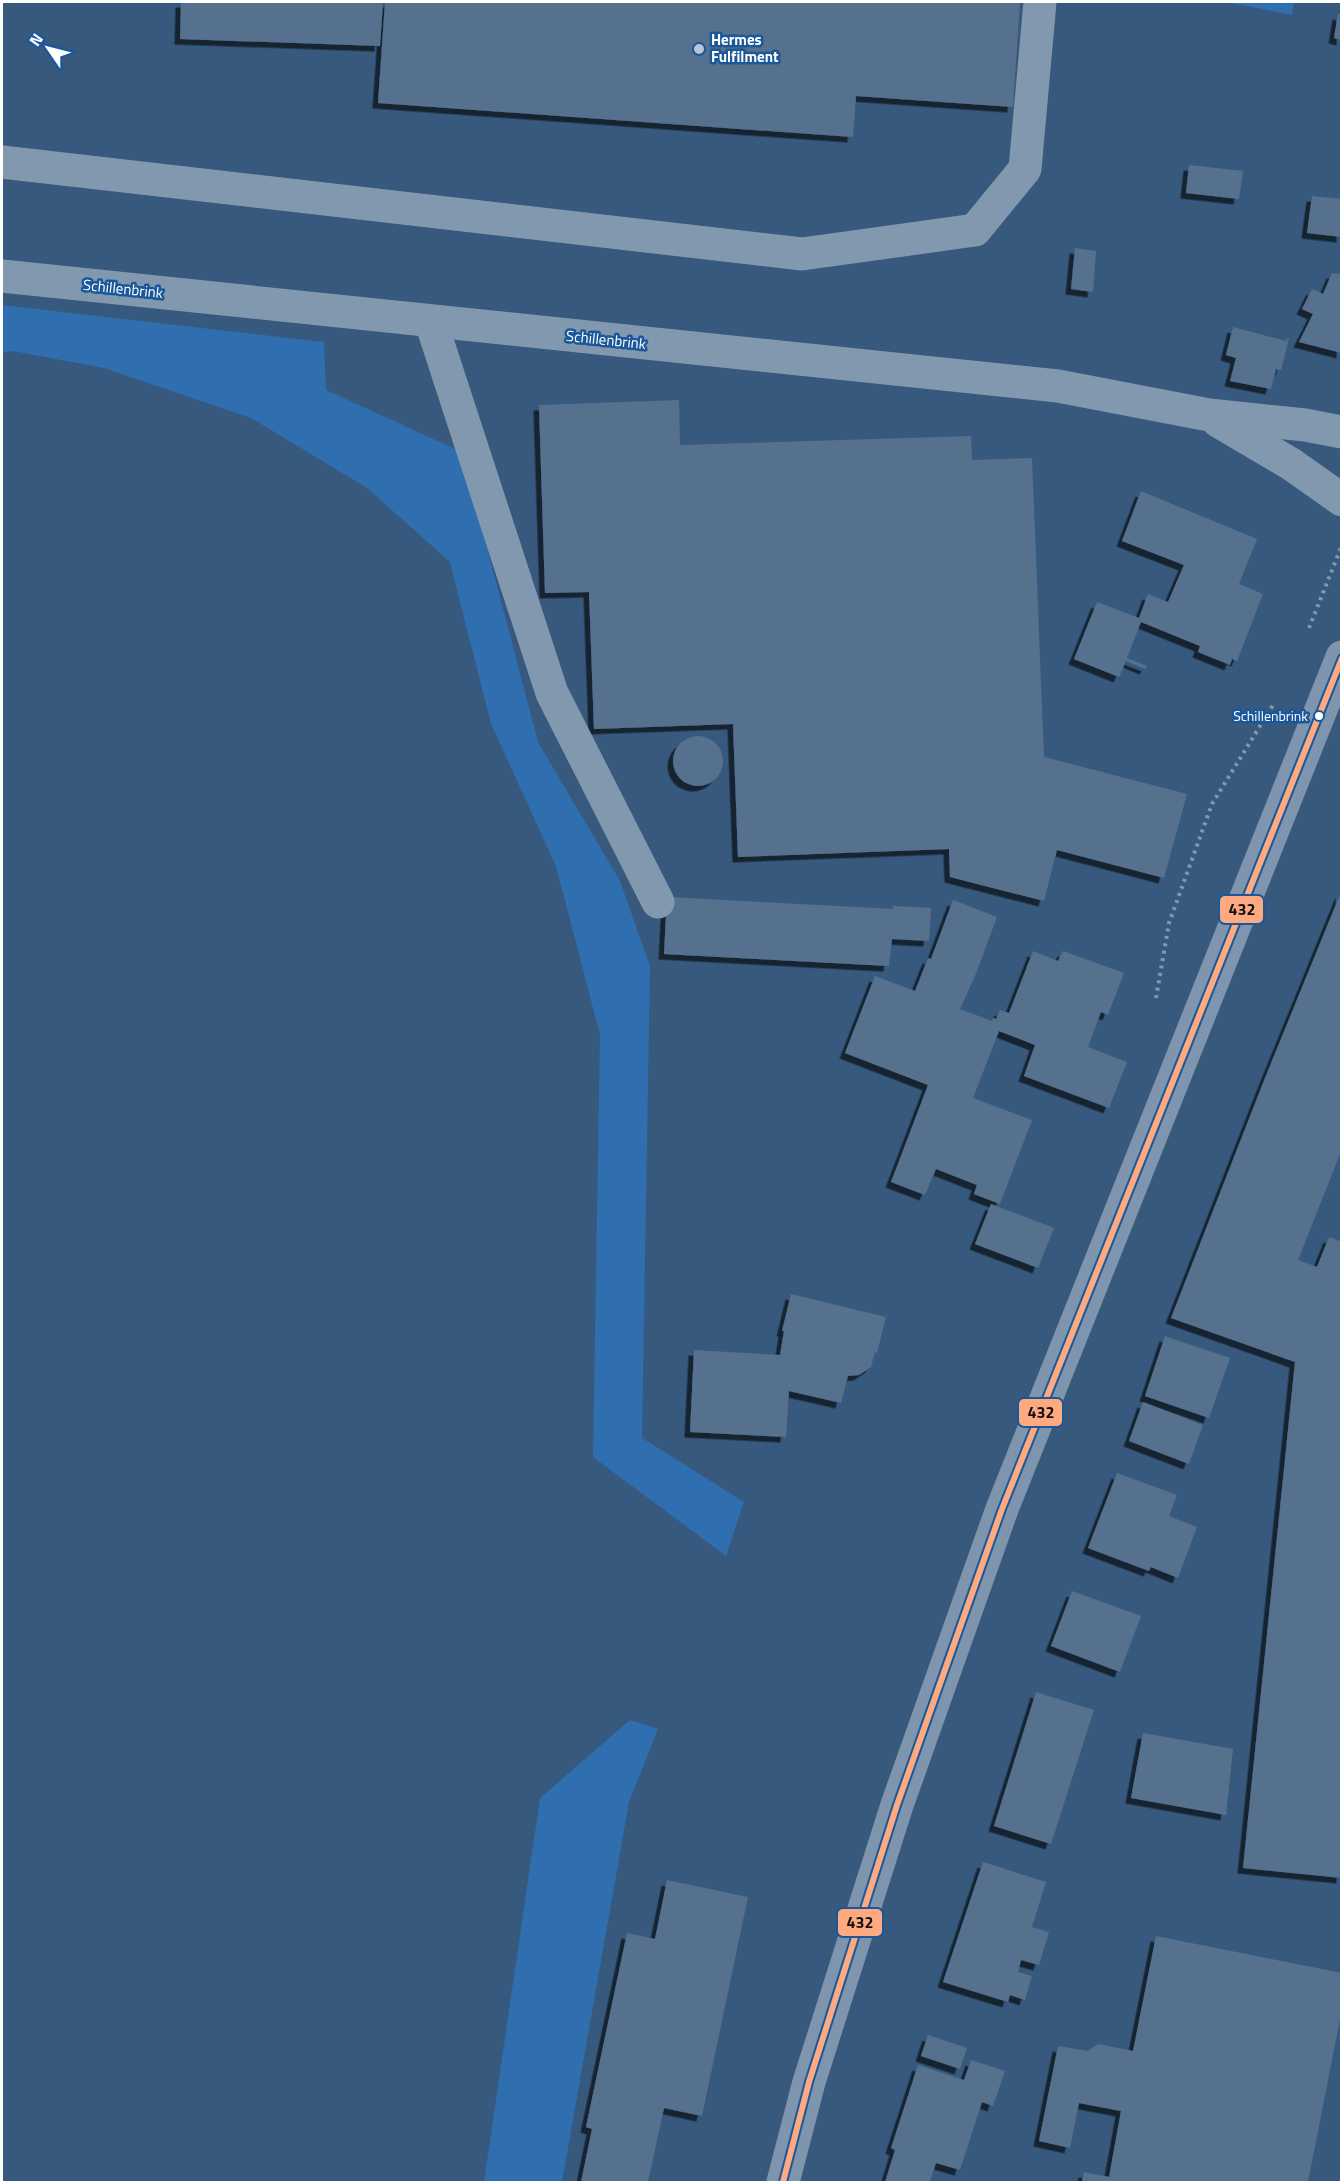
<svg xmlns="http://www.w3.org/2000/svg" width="1343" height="2184" viewBox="0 0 1343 2184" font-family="'Titillium Web',sans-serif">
<defs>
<filter id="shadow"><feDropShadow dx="-5.5" dy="5.5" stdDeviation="0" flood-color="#0009"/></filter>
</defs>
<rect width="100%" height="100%" fill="#37597d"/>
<!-- green -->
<g fill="#2f6faf">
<path d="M1225,2h69l-2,13z"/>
<path d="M2,305l322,37 2,48 136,62 76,290 82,139 30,85 -8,472 102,64 -18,54 -133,-99 7,-422 -44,-169 -65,-142 -41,-162 -83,-74 -116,-70 -147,-50 -91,-17 -11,2z"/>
<path d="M630,1720l28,9 -29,73 -67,380h-78l56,-384z"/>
</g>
<!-- building -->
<g fill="#56718d" filter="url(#shadow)">
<path d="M181,2h202l-3,44 -200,-7z"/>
<path d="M385,2h635l-7,105 -157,-11 -3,41 -475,-34z"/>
<path d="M1338,14l4,1v25l-8,-2z"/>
<path d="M1189,165l54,6 -4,28 -53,-6z"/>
<path d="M1312,196l30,3v38l-35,-4z"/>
<path d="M1075,248l21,3 -3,41 -22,-3z"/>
<path d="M1332,273l10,1v79l-43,-11 14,-28 -11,-5 10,-20 11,5z"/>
<path d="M1233,327l53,14 1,-3h2l-8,32 -5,-1 -5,20 -41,-8 6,-23 -10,-3z"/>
<path d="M679,400l1,45 291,-9 1,24 60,-2 12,299 143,37 -23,84 -107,-28 -13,51 -94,-24 -1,-28 -211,8 -5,-133 -139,5 -5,-137 -44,1 -6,-188z"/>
<path d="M1141,491l116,48 -18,45 24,10 -26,67 -5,-2 -2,6 -32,-13 2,-6 -59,-24 -14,36 20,8 -2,3 -19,-8 -7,16 -45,-18 23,-57 42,16 9,-24 20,8 16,-37 -62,-24z"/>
<circle cx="698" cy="761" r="25"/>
<path d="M1341,892l1,257 -44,111 19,7 12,-30 13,5v636l-99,-10 52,-506 -124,-44 94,-240z"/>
<path d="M667,897l226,12v-3l38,2 -2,33 -37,-2 -3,27 -225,-12z"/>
<path d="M953,900l44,17 -22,59 -15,33 32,12 1,-3 3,1 4,-9 9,3 24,-62 25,10 5,-10 61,22 -16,42 -7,-3 -13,35 39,15 -18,46 -85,-32 11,-31 -36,-14 -26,67 59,22 -32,84 -26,-10 3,-9 -41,-16 -11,26 -34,-13 37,-97 -83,-32 30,-77 40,15 13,-33 3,1z"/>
<path d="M991,1204l63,24 -16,40 -63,-24z"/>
<path d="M791,1294l95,23 -9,36 -2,-1 -4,15 -12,8 -11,1 -7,27 -52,-12 -3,46 -96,-5 4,-82 86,5 4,-24h-2z"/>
<path d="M1165,1336l65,22 -21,60 -64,-22z"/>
<path d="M1143,1402l60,23 -14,39 -60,-23z"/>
<path d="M1117,1473l60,22 -8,21 28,11 -19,51 -27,-11 -2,4 -61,-23z"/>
<path d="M1072,1591l69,25 -21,56 -69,-26z"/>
<path d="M1036,1692l58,18 -43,134 -57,-18z"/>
<path d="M1143,1733l90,16 -7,66 -95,-17z"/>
<path d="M983,1862l63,20 -14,45 17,5 -10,33 -18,-5 -3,12 14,4 -7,24 -15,-5 -2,7 -65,-20z"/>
<path d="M667,1880l81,17 -46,219 -38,-8 -16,74h-67l11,-53 -6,-2 41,-194 28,6z"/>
<path d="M1156,1936l186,37v36l-34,173h-226l2,-10 25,5 12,-66 -42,-8 -9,45 -31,-7 19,-95 30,5 10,-7 35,7z"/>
<path d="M928,2035l39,13 -7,21 -39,-13z"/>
<path d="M971,2060l34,11 -12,35 -11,-4 -22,68 -24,-7 -6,19h-45l10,-32 -4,-2 27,-83 46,15z"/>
</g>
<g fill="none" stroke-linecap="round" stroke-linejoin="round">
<!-- path -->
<g stroke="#8298af" stroke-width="4" stroke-dasharray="3 4.5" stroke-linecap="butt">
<path d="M1309,628l33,-83"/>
<path d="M1156,998l13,-75 43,-119 61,-99"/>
</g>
<!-- minor -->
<g stroke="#8298af" stroke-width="33">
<path d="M2,162l800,92 173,-24 50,-61 15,-167"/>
<path d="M2,276l1056,110 151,29 96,10 37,7"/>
<path d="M431,322l121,371 106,209"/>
<path d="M1218,421l73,43 51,36"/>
</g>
<!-- major -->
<path stroke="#7f95ad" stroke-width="33" d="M783,2182l26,-100 88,-277 105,-296 340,-852"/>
<!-- bus-1 casing -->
<g stroke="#1a589a" stroke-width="10">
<path id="bus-1" d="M783,2182l26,-100 88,-277 105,-296 340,-851"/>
</g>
<!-- bus-1 -->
<use href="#bus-1" stroke="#ffa980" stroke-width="6"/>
</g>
<!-- markers -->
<circle fill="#b9c5d2" stroke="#1a589a" stroke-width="2" cx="699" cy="49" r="6"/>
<circle fill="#fff" stroke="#1a589a" stroke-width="2" cx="1319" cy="716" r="5"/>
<g text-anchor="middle" stroke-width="5" stroke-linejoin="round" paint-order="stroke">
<!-- bus labels -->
<g font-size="14" fill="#fff" stroke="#1a589a" text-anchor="end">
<text x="1308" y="721">Schillenbrink</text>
</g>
<!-- poi labels -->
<g font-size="15" font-weight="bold" fill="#fff" stroke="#1a589a" text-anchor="start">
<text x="711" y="45">Hermes<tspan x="711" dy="17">Fulfilment</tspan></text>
</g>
<!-- street labels -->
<g font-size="15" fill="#fff" stroke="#1a589a">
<text transform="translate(123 289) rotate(6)" y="5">Schillenbrink</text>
<text transform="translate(606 340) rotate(6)" y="5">Schillenbrink</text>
</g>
</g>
<g stroke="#1a589a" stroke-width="2">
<rect x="1219" y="895" width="45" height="29" rx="6" fill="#ffa980"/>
<rect x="1018" y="1398" width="45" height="29" rx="6" fill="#ffa980"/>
<rect x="837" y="1908" width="46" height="29" rx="6" fill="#ffa980"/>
</g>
<g font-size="16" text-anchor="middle" font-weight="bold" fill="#111">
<text x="1242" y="915">432</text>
<text x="1041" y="1418">432</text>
<text x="860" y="1928">432</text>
</g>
<!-- border -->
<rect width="1343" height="2184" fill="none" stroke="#ffffff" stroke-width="6"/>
<!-- north arrow -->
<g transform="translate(48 48) rotate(305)" stroke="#1a589a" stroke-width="4.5" paint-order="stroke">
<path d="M0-4.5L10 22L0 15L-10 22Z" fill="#ffffff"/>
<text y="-9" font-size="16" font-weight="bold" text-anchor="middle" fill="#ffffff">N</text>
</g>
</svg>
